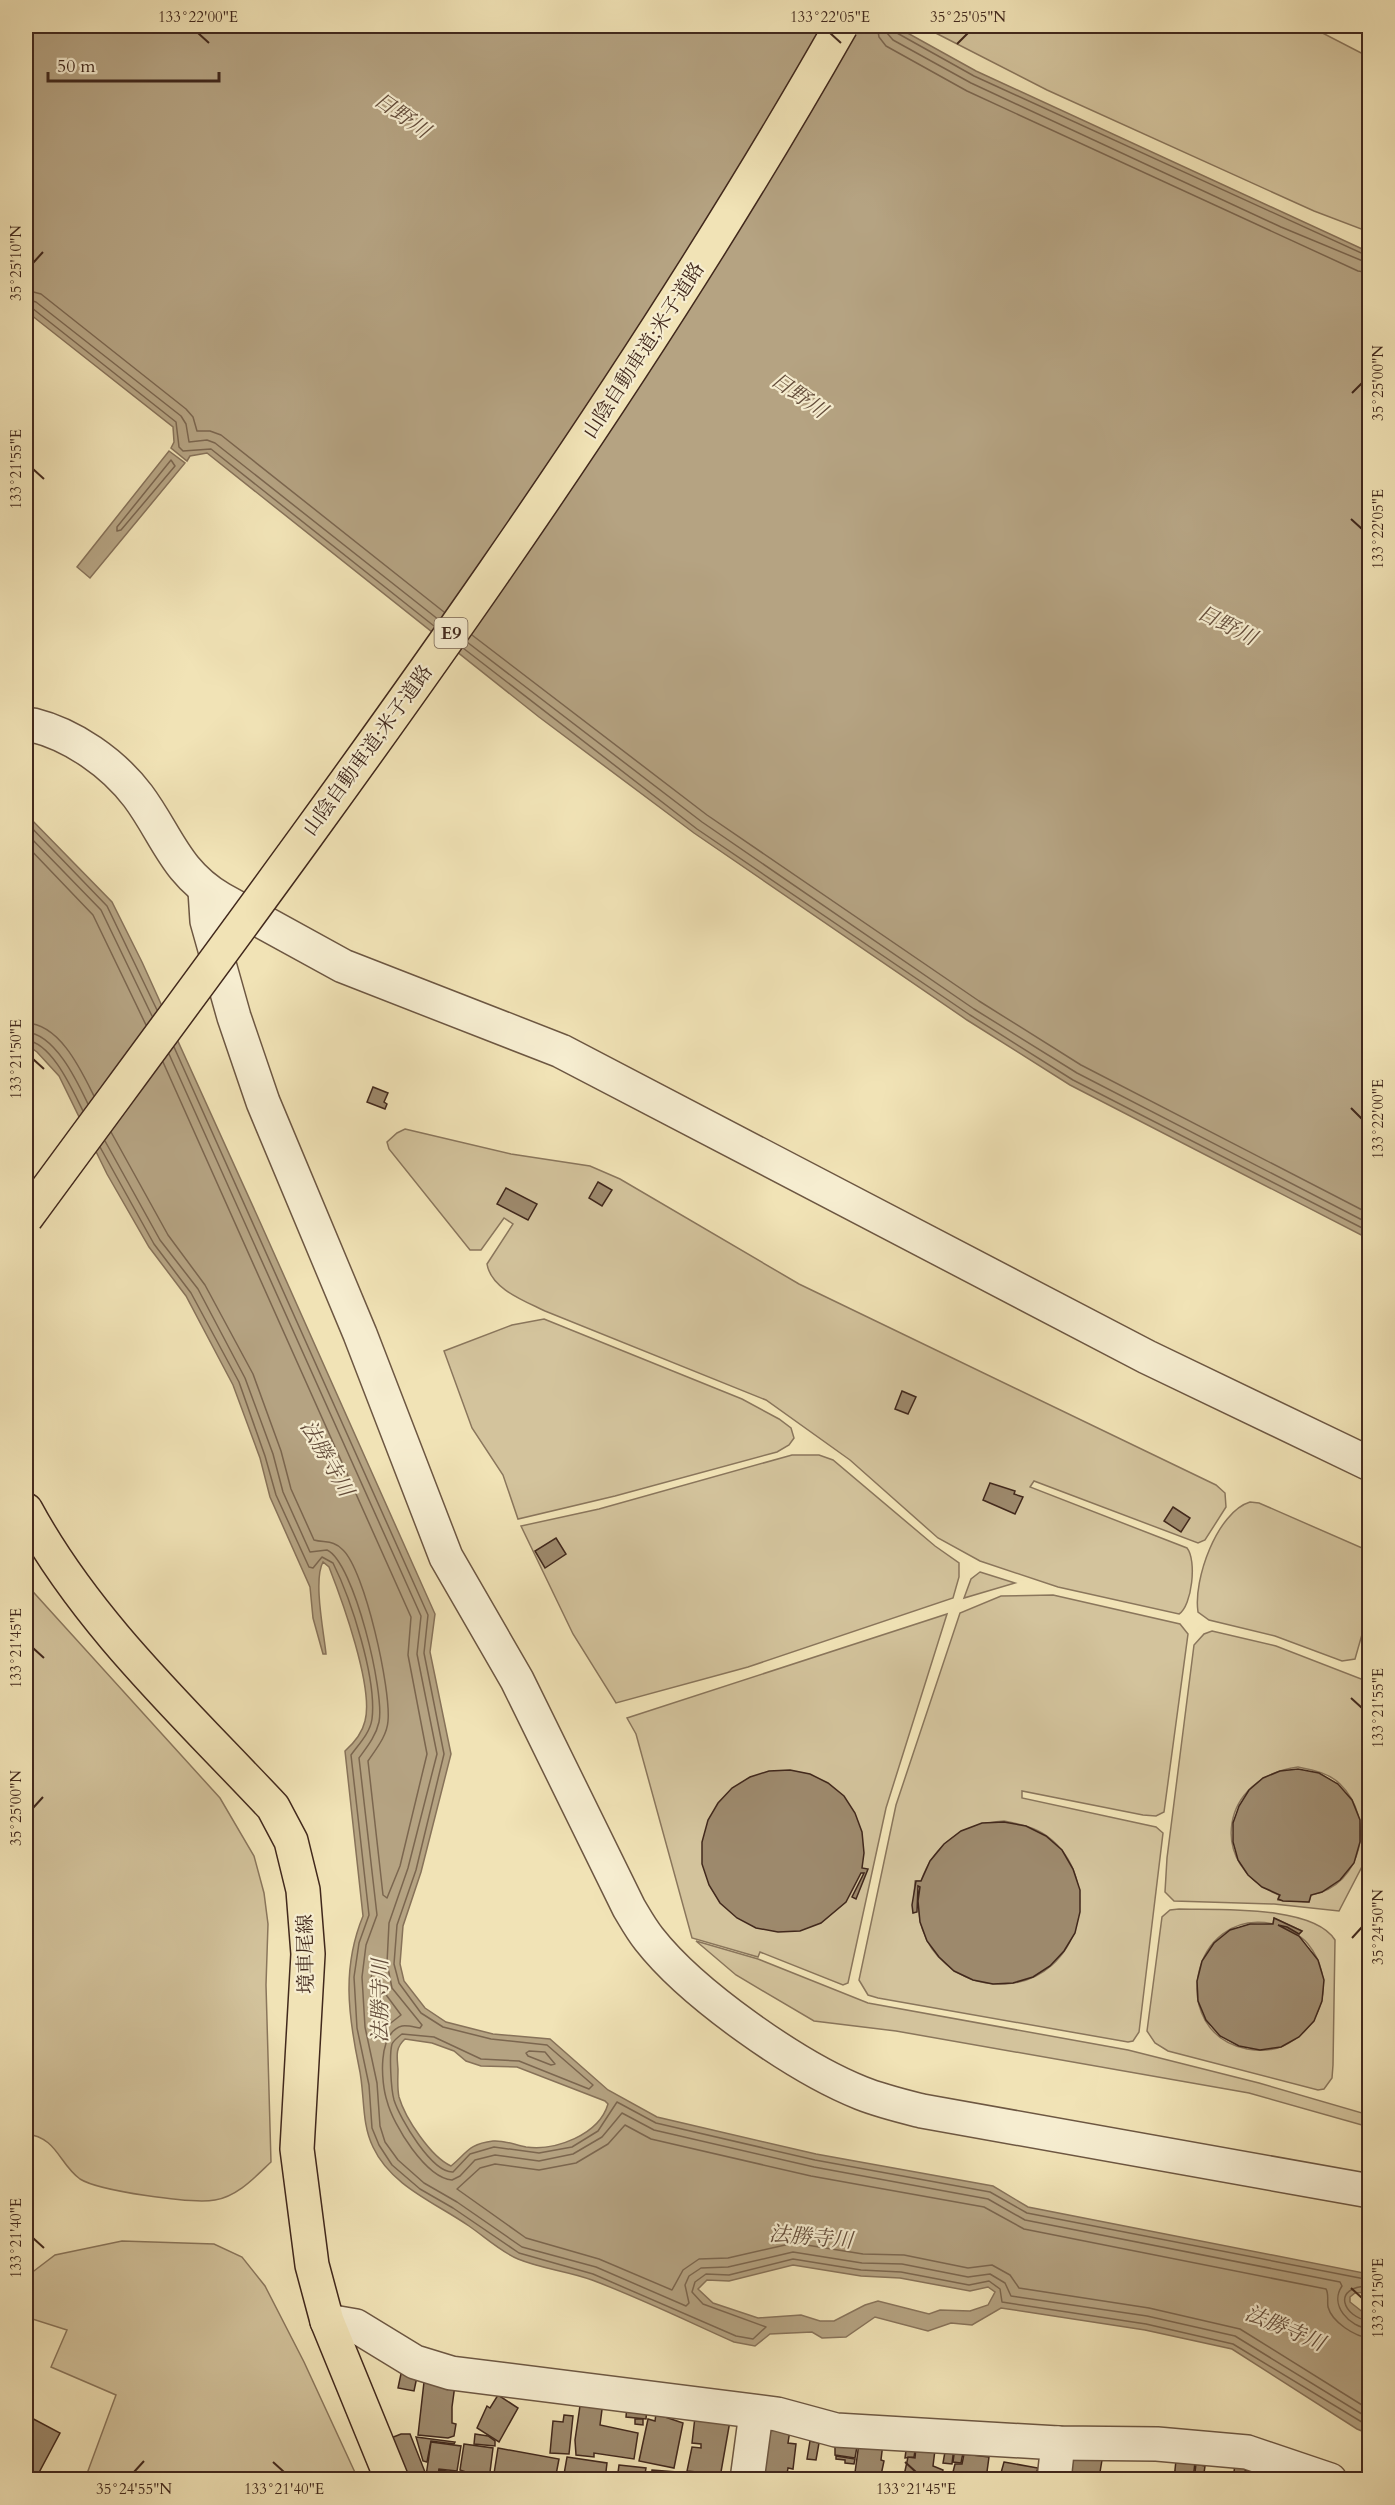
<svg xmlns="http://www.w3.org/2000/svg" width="1395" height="2505" viewBox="0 0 1395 2505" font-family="Cardo,'Noto Serif JP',serif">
<rect width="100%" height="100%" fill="#f1e3b6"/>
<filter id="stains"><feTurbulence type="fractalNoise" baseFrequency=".00333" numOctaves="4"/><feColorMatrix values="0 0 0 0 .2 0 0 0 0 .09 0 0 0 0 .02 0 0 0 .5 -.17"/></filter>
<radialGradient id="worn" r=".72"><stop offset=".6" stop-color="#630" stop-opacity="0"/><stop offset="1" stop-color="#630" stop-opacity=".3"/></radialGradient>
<!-- green -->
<g fill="#d3c39c" stroke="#8a765c" stroke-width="1.5" fill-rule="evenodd">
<path d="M922,26h387l60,31v175l-55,-21 -267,-121z"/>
<path d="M405,1129l106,25 79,12 30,13 179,105 417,201 9,8 1,14 -21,33 -7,3 -164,-62 -4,6 157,61c10,12 5,58 -8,66l-121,-27 -78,-26 -42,-23 -88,-78 -84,-60 -221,-89c-20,-10 -54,-22 -58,-47l26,-40 -9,-6 -23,32h-11l-81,-101 -2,-7 10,-9z"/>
<path d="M544,1319l198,80 37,20 12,9 3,10 -5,7 -12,7 -162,44 -97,23 -15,-44 -31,-47 -28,-77 68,-26z"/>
<path d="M792,1455h27l14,5 102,86 24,17v14l-6,21 -205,69 -132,36 -43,-69 -52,-108 78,-17z"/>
<path d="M1250,1502l9,1 110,48v59l-14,49 -13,2 -67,-25 -66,-16 -11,-8c-5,-32 19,-100 52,-110z"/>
<path d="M980,1572l35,11 -51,15 7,-19z"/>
<path d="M26,1584l194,214 34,58 10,37 4,31 -2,61 5,177c-16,15 -33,34 -56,38 -23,4 -116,-9 -135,-21 -21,-15 -23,-42 -54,-45z"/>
<path d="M1053,1595l127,29 8,10 -24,178 -8,4 -13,-1 -121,-24v7l134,29 7,6 -24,199 -6,9 -5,1 -250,-44 -10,-3 -9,-15 37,-175 64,-192 41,-17zM1004,1821c15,3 30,6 43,15 59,44 33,144 -42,148 -22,1 -42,-5 -59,-20 -23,-19 -31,-48 -26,-77l-7,26 2,-32h6c14,-39 43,-57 83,-60z"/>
<path d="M947,1614l-61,194 -38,175 -5,2 -83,-33 -2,5 -66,-19 -56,-204 -9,-16z"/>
<path d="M1212,1631l64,15 93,36v171l-30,58 -65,-7 -100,-3 -9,-9 2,-34 27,-213 10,-11zM1298,1767c15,3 31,6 42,17 36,35 23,101 -29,111l-2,7 -31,-2 1,-5c-73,-29 -59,-118 19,-128z"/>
<path d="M1179,1909c38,1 134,-4 156,31l-2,125 -1,13 -8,11 -6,1 -150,-39 -13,-8 -8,-12 15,-114 8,-7zM1274,1918l28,13 -3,3 -20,-10c7,6 22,10 29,20 28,35 16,83 -25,102 -11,5 -24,5 -36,3 -81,-16 -57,-142 26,-125z"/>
<path d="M696,1941l62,18 110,44 260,47 131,33 110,32v12l-120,-34 -353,-62 -82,-10 -78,-46z"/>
<path d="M122,2241l92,3 28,13 23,29 39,76 54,117h-273l31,-84 -65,-28 16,-37 -41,-13v-40l29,-22z"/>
</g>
<!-- water -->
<g fill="#b5a382" stroke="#877259" stroke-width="1.5" fill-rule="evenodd">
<path d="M26,26h869l81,45 393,181v987l-299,-154 -103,-65 -273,-187 -155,-116 -332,-264 -17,3 -3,5 -16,-13 3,-6 -1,-15 -147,-116z"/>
<path d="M169,451l16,12 -95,115 -13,-11z"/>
<path d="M26,814l86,88 30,60 118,260 175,392 -5,38 21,102 -30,118 -18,54 -3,38 4,17 21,27 21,14 47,12 57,5 58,51 49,27 159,37 177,32 35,21 341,67v18l-14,1 -5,4v5l19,15v117l-12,-5 -125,-80 -87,-19 -144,-22 -29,17 -21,-2 -23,8 -53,-14 -29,20 -24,1 -10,-6 -42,2 -15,12 -21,-4c-47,-21 -94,-44 -142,-62 -24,-9 -50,-11 -74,-21 -17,-7 -33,-22 -49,-33 -33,-23 -78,-40 -96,-79 -12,-24 -8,-54 -14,-80 -11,-53 -17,-100 4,-151l-18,-165c9,-8 17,-17 20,-30 9,-33 -23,-121 -36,-154l-6,-5c-10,18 1,71 3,92h-3l-10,-36 -3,-31 -40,-90 -10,-39 -27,-73 -47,-89 -37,-49 -42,-73 -48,-98 -22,-24 -11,-8zM405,2039l27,4 22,8 12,10 15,5 36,1 88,34 3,3c-9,31 -53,47 -82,43 -11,-2 -22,-7 -33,-6 -25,3 -26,12 -42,25 -20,-9 -46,-48 -52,-69 -2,-9 -1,-19 -1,-28 -1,-13 -3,-21 7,-30zM793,2265l68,11 39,2 70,13 18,-4 7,5 -7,13 -18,6 -30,-1 -11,4 -51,-13 -13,4 -31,16h-14l-19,-6 -43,3 -45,-15 -15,-14 9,-9 22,1z"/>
</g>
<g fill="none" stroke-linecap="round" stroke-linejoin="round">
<!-- shore -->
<g stroke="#7b664f" stroke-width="1.5">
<path d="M877,26l2,11 7,9 81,45 391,180 12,2"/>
<path d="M886,26l1,7 6,7 78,43 310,144 89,37"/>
<path d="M894,26l3,7 77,43 396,181"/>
<path d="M26,290l15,4 145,115 7,8 4,14h13l11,4 223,177"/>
<path d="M26,299l10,3 145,114 5,8 3,18 18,-2 8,3 224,177"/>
<path d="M26,307l6,1 144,114 3,25 4,4 28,-2 223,177"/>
<path d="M171,460l4,6 -54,64 -4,1v-4z"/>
<path d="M472,635l235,180 272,186 102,64 289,149"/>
<path d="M467,642l235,180 272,187 103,64 293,151"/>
<path d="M463,648l234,181 273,186 103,65 297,152"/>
<path d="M26,822l81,84 50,104"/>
<path d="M26,833l75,77 51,106"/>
<path d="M26,845l67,70 53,110"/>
<path d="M26,1023c34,1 55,47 68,73"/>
<path d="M26,1032c29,2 51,49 62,72"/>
<path d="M26,1040c26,3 46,49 57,71"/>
<path d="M174,1047l254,568 -4,38 20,101 -28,116 -19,55 -3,39 5,19 22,30 22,14 48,12 56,6 46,40 -4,4 -70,-28 -38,-2 -47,-22 -32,-3c-4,3 -8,6 -10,10 -3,11 -1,45 2,56 6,19 38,73 59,72l17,-18 24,-7 45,6 33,-6 26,-16 19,-29 39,21 159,37 175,32 37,21 343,67"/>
<path d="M169,1054l252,562 -4,38 20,100 -29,114 -19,55 -2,40 5,25 30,37 -2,3c-6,-1 -13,-3 -18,-2 -25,7 -21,57 -15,75 6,24 39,77 65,79l8,-4 15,-16 20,-5 44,6 34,-7 29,-17 20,-24 32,17 160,37 174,32 37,21 315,62 2,4c-13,19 7,41 28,43"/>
<path d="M111,1132l57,103 37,50 48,89 28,77 10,38 23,51c11,3 20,0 29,10 22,21 48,139 45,171 -1,15 -12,28 -20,40l15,134 4,3 13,-32 27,-112 -19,-99 3,-38 -248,-555"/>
<path d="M105,1141l55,99 38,49 47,89 28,76 10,38 27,60 17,-2c27,12 58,143 52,172 -3,14 -12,25 -20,36l18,157 -11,30 -4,32 3,50 12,56 3,43 5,16 13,18 26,23 33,19 65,45 74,20 90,39 3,-3 -4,-18 4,-9 12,-8 27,-1 65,-15 69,11 40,1 66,13 22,-3 15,9 6,13 136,20 88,20 135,83"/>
<path d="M100,1147l54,97 37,49 48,89 26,74 11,39 33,72 4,1 9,-11 11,6c18,36 44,116 39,156 -2,14 -13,25 -21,36l18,160 -10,28 -5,34 3,51 12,57 3,43 7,17 13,20 28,24 33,19 66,45 74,21 143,62 17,3 13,-12 -63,-23 -11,-12 3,-10 11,-8 23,1 64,-16 68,11 40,2 68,13 20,-4 11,8 2,13 144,22 87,20 137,83"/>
<path d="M374,1965l4,2 6,25 17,23 -23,18c-8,-7 -9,-58 -4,-68z"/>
<path d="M529,2051l16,1 10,12 -4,1 -23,-9 -2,-3z"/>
<path d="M1370,2286c-40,0 -27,32 0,35"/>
<path d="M1370,2338c-15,-1 -38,-16 -42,-31 -1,-7 1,-13 -2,-18l-302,-60 -40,-22 -173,-31 -160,-37 -26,-14 -17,19 -32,19 -37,7 -44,-6 -15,4 -23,21 69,49 73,21 73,31 11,-20 16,-11 29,-1 66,-15 69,11 41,1 64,13 24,-3 18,10 9,13 130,20 91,21 130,81"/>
</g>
</g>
<!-- building -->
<g fill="#9d896c" stroke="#41281c" stroke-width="1.5">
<path d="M373,1087l15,6 -4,9 3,2 -2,5 -18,-7z"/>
<path d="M598,1182l14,8 -10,16 -13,-8z"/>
<path d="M506,1188l31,16 -9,16 -31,-16z"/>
<path d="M902,1391l14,6 -8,17 -13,-5z"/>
<path d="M990,1483l25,8 -1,3 9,3 -8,17 -32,-14z"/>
<path d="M1173,1507l17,11 -9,14 -17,-11z"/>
<path d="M556,1538l10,16 -21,14 -10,-17z"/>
<path d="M1298,1769l21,4 19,11 14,16 8,20v22l-6,21 -14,17 -18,12 -11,3 -2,7 -26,-1 -5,-2 2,-4 -18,-8 -14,-12 -10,-15 -5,-18v-19l6,-17 10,-16 14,-12 17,-7z"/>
<path d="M790,1770l20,4 18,9 16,13 11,17 7,19 2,21 -2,15 6,1 -12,30 -4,-2 12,-24h-3l-15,29 -25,21 -21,8 -22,1 -22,-4 -19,-10 -17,-15 -11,-18 -7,-21v-22l6,-22 10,-17 14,-15 18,-11 19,-6z"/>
<path d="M1004,1822l22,4 20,10 16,14 11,19 7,21v22l-5,21 -11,18 -14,15 -17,11 -20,6 -20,1 -20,-4 -19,-9 -15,-14 -12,-16 -7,-19 -2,-21 2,-14 -2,-1 -1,26 -4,1 -1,-8 4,-24h5l9,-20 14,-17 17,-13 21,-8z"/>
<path d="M1274,1918l28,13 -3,3 -12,-7 -9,-2 21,11 19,24 6,20 -2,21 -8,20 -15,16 -18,10 -21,3 -21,-4 -19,-10 -14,-16 -8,-19 -1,-20 5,-20 12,-18 16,-13 20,-6h23z"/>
<path d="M402,2369l16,3 -4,19 -16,-3z"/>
<path d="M424,2382l31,3 -3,22v16l4,1 -2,12 -6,2 -30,-3z"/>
<path d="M498,2395l20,13 -19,34 -22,-14 10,-22 3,2z"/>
<path d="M581,2399l22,3 -3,23 38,8 -4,26 -40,-6v4l-18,-2 -1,-15z"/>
<path d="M627,2405l20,2 -1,12 -20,-2z"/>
<path d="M656,2414l27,9 -9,45 -35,-7 9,-42 7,2z"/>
<path d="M26,2415l34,18 -25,47h-9z"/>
<path d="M564,2415l9,1 -4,38 -19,-1 3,-32 10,1z"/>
<path d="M695,2417l35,4 -9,51h-4v2l-30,-3 5,-24 9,1v-4l-9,-1z"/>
<path d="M635,2419h8v6l-8,-1z"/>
<path d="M768,2427l22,3 -2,13 8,1 -3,25 -5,-1 -2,12 -31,-1z"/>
<path d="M401,2434h9l15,38 -15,7 -19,-41z"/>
<path d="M475,2434l13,2 7,5v5l-21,-2z"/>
<path d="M416,2437l39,5 -1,2 -23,-3 -4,21 -4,-1z"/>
<path d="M835,2439l23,2 -3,17 -20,-3z"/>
<path d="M810,2441l9,2 -3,17 -9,-1z"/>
<path d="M431,2442l30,4 -4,25 -18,-2 -1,8 -12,-1z"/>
<path d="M859,2443h24l-2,17 3,1 -4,19h-26z"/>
<path d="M907,2443l9,1 -2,13 -9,1z"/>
<path d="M464,2444l29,4 -4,32 -17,-1v-5l-12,-4z"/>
<path d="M946,2446l8,1 -2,17 -9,-1z"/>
<path d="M916,2447l19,3 -2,16 10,4 -2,10h-38l5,-23 7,1z"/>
<path d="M955,2447l8,6 -2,10 -8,-1z"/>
<path d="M498,2448l61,11 -4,21h-62z"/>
<path d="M964,2454l25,3 -3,22 -35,1 4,-16h7z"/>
<path d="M1103,2454l-4,24 -37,2 2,-21z"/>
<path d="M836,2456l19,3 -1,5 -9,-1v-3l-9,-1z"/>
<path d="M567,2457l40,6 -2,17h-42z"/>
<path d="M1176,2460l19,2 -2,18h-19z"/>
<path d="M1004,2462l34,6 -4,12h-35z"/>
<path d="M1196,2464l9,2 -2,14h-9z"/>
<path d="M1235,2464l11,1 -2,15h-11z"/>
<path d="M619,2465l27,3 -2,12h-27z"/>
<path d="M1247,2467l21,3 -2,10h-20z"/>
<path d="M439,2470l15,2 -1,5 4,3 -29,-2h10z"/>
<path d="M652,2470l38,3 -1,7h-38z"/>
<path d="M425,2473l2,7h-16z"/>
<path d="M693,2473l33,4 -1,3h-33z"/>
<path d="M1101,2474h8v6h-17l8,-2z"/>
</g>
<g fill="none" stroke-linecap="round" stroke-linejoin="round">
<!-- minor casing -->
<g stroke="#6d5742" stroke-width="36">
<g id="minor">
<path d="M26,728l7,-3c40,10 80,38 105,71 29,39 37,76 83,103l122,67 218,85 586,306 223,107"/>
<path d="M205,890l2,31 27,96 29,85 97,232 86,223 71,123 112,228c6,10 12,21 20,31 43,55 147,128 212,154 20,8 41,13 61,18l448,80"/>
<path d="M327,2321l29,5 59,36 36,11 326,41 59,16 222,13 99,1 90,8 83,28"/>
<path d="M747,2480l9,-67"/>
<path d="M1054,2480l4,-37"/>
</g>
</g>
<!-- major casing -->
<g stroke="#41281c" stroke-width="36">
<path id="major" d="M26,1510c61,113 159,203 247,297l18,34 12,49 5,64 -11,195 15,116 15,56 65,159"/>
</g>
<!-- minor -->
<use href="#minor" stroke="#f6edd0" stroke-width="33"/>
<!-- major -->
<use href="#major" stroke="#f1e3b6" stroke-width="33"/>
<!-- highway-bridge casing -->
<g stroke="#41281c" stroke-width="36" stroke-linecap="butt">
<path id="highway-bridge" d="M26,1218c285,-388 577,-773 815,-1192"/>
</g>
<!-- highway-bridge -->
<use href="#highway-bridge" stroke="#f1e3b6" stroke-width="33"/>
</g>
<!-- ticks -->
<path fill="none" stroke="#41281c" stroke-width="2" d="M198,33l11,10M830,33l11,10M957,44l11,-11M33,263l10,-11M1352,393l10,-10M33,469l11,10M1351,519l11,10M33,1059l11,10M1351,1108l11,11M33,1648l11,10M1351,1698l11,10M33,1808l10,-11M1352,1938l10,-11M33,2238l11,10M1351,2288l11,10M273,2462l11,10M905,2462l11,10M134,2472l10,-11"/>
<g text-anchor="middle" stroke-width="4.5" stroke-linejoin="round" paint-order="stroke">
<!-- shield labels -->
<rect fill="#f6edd0" stroke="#776352" stroke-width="1.5" x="434.5" y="618" width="33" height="30" rx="4.5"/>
<g font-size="18" font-weight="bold" fill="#41281c">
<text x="451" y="639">E9</text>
</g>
<!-- street labels -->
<g font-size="20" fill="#41281c" stroke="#f6edd0">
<text transform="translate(643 350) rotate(-57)" y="7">山陰自動車道;米子道路</text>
<text transform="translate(367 750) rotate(-54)" y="7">山陰自動車道;米子道路</text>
<text transform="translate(305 1954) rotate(-91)" y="7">境車尾線</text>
</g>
<!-- water labels -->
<g font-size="21" font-style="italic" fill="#644d3b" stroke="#f6edd0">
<text transform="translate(402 115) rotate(35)" y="7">日野川</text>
<text transform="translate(799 395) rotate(35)" y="7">日野川</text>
<text transform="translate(1227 625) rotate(27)" y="7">日野川</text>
<text transform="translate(327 1458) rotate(60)" y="7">法勝寺川</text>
<text transform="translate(380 2001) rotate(-90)" y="7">法勝寺川</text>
<text transform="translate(811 2237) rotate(5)" y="7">法勝寺川</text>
<text transform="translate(1285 2328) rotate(23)" y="7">法勝寺川</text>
</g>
</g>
<!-- margin -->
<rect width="1395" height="2505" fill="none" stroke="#f1e3b6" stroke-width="66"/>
<!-- scale -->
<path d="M48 72v9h171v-9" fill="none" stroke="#41281c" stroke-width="3"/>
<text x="57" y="72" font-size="18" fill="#41281c" stroke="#f6edd0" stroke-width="4.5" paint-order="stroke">50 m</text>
<rect x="33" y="33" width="1329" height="2439" fill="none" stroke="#41281c" stroke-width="2"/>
<g font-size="15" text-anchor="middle" fill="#41281c">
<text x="198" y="22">133°22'00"E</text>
<text x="830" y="22">133°22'05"E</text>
<text x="968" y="22">35°25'05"N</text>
<text transform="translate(16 263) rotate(-90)" y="5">35°25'10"N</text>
<text transform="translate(1378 383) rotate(-90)" y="5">35°25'00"N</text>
<text transform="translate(16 469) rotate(-90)" y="5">133°21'55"E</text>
<text transform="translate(1378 529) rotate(-90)" y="5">133°22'05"E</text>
<text transform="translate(16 1059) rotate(-90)" y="5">133°21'50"E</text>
<text transform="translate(1378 1119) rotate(-90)" y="5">133°22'00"E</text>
<text transform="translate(16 1648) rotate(-90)" y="5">133°21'45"E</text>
<text transform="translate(1378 1708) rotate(-90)" y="5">133°21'55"E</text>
<text transform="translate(16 1808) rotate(-90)" y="5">35°25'00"N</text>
<text transform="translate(1378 1927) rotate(-90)" y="5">35°24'50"N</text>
<text transform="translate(16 2238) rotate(-90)" y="5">133°21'40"E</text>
<text transform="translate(1378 2298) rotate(-90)" y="5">133°21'50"E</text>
<text x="134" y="2494">35°24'55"N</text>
<text x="284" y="2494">133°21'40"E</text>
<text x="916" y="2494">133°21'45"E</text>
</g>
<rect width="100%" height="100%" filter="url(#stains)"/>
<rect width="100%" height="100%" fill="url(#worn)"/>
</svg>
